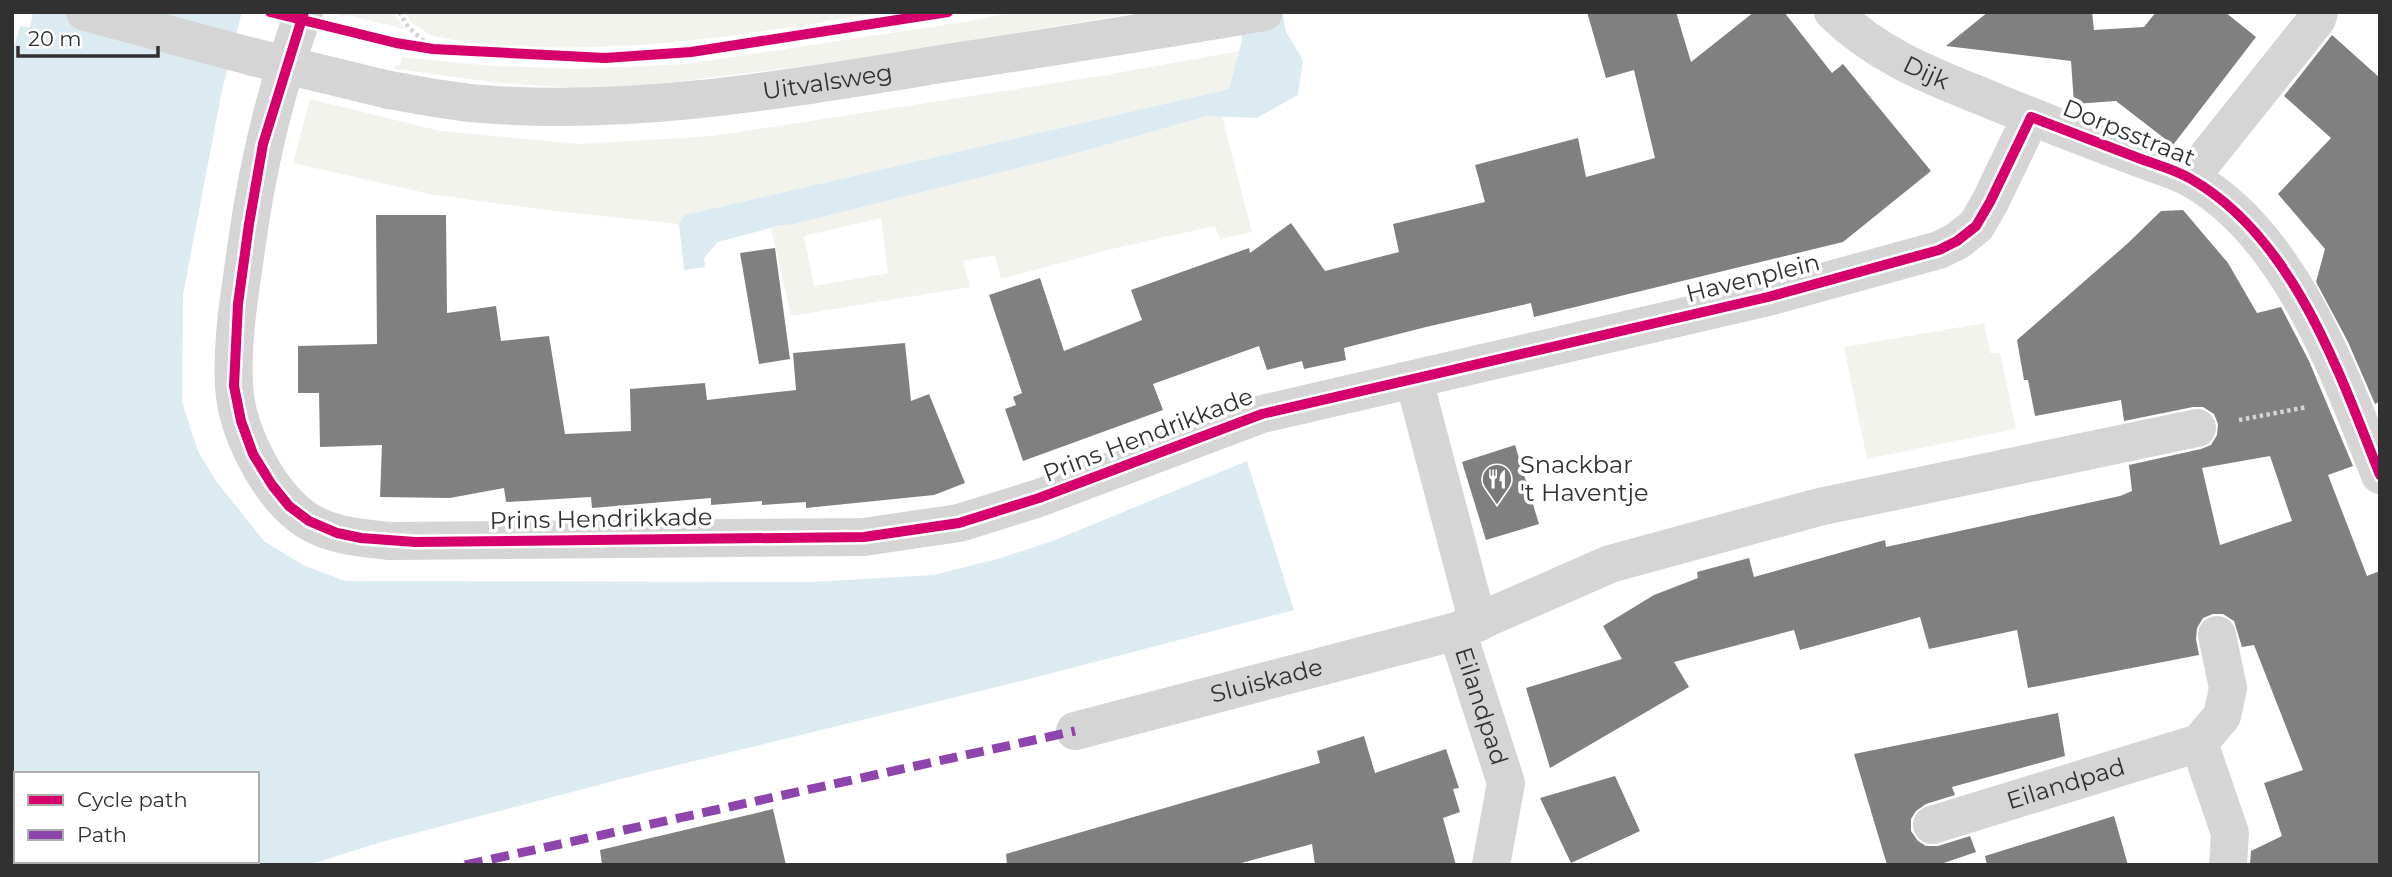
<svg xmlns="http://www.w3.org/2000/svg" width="2392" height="877" viewBox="0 0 2392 877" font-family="Montserrat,sans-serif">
<rect width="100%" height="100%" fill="#fff"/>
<!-- green -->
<g fill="#f1f3ec" fill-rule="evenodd">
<path d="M338,12h55l12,17 -59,-14 -2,2 -7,-2z"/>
<path d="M405,12h480c-142,24 -306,51 -449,25 -9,-2 -13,-9 -23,-12z"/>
<path d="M1014,12h127l-302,50 -190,23 -75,3 -84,-6 -95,-13 1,-4h4l2,-8 80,8 93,4 111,-5 283,-43z"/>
<path d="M1239,51l-10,38 -544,126 -6,9 -124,-13 -121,-16 -141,-32 17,-64 130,32 139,13 134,-8 393,-61z"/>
<path d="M1207,116h15l30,116 -32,7 -5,-13 -103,23 -111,30 -6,-24 -32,6 7,26 -179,29 -20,-88 23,-4 276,-69zM881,218l7,55 -74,13 -10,-50z"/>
<path d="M1984,323l6,30h10l16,76 -149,30 -23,-112z"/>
</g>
<!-- water -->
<g fill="#dcebf2" fill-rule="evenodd">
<path d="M33,12h209l-20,78 -39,205 -1,107 16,49 18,30 48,60 39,24 42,16 466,1 123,-7 67,-17 54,-18 192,-79 47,149 -261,68 -404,99 -244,64 -77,24h-296v-812l7,-24 2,-3 9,1zM16,774h241v87h-241z"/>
<path d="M1238,12h44l4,20 17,28 -5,35 -41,23 -50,-2 -137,39 -276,69 -16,2 -60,16 -14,16 1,9 -21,3 -5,-46 6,-9 544,-126 13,-49z"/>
</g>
<!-- building -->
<g fill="#808080" fill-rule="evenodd">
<path d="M1587,12h89l15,50 63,-50h30l48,61 11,-9 88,107 -88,71 -309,75 -3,-14 -105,24 -82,21 2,12 -42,9 -2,-8 -35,9 -8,-24 -106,38 10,26 -140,51 -18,-52 11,-4 -3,-8 9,-4 -33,-98 51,-17 24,73 78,-31 -11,-30 118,-42 1,5 41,-30 34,48 74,-19 -6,-28 92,-22 -10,-37 103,-27 8,39 69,-19 -21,-88 -28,8z"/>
<path d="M1988,12h104l2,18 50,-3 12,-15h69l31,25 -83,108 -57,-44 -42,3 -3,-43 -125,-15z"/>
<path d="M2332,35l48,43v323l-5,3 -27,-62 -32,-60 9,-33 -47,-55 53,-56 -47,-42z"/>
<path d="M2183,210l45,53 29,50 24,-6 28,54 44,105 -25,9 39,101 13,-5v294h-130l1,-14 31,-15 -18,-53 39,-13 -49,-125 -12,2 -8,-26 -11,-7h-10l-10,4 -6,10 -1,11 3,16 -171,33 -11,-58 -88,19 -9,-32 -120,33 -6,-20 -120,32 15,25 -139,81 -24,-80 96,-29 -19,-33 51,-31 44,-17 -1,-6 52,-14 5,19 131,-37 1,7 234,-51 12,-5 -3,-26 72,-16 10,-4 6,-10 1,-11 -4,-10 -11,-7h-10l-69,14 -3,-21 -86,16 -7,-36h-4l-7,-40 110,-96 34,-33zM2270,456l22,65 -72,24 -18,-77z"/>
<path d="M376,215h70l1,98 49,-7 5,35 48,-5 16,98 66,-3 -1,-42 75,-6 2,17 89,-10 -3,-37 112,-10 6,58 18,-7 36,89 -31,12 -128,13v-6l-44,3v-4l-51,4v-7l-119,10 -1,-11 -85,5 -2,-14 -54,10 -70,-1 2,-52 -62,2 -1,-54h-21v-47l79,-2z"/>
<path d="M775,248l15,111 -31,5 -19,-111z"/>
<path d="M1515,445l24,79 -53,16 -24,-78z"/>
<path d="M2058,713l7,43 -113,31 3,8 -29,9 -10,7 -5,8v12l7,10 8,5h12l32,-10 6,16 -38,13h-51l-33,-111z"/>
<path d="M1364,736l11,37 71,-24 13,39 -6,1 7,23 -17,6 13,47h-141l-3,-21 -78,21h-227l-1,-11 314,-91 -3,-12z"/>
<path d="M1615,776l25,55 -69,32 -31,-65z"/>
<path d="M773,809l13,56h-184l-2,-15z"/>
<path d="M2114,816l14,49h-141l-2,-9z"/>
</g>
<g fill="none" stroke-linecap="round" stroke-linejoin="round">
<!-- path -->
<g stroke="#d4d4d4" stroke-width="4.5" stroke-dasharray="3.5 3.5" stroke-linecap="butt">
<path d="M399,12l10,16 24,21"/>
<path d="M2239,420l68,-13"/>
</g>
<!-- minor -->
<g stroke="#d5d5d5" stroke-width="38">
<path d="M85,12l168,45"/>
<path d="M304,12c-31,83 -49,164 -60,252 -6,39 -12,81 -10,121 2,46 35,111 74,136 24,15 54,17 81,20l475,-4 95,-14 80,-25 223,-84 506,-117 171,-47 18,-9 19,-15 14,-24 41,-85"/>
<path id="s1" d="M1833,12c48,47 104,66 165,91 44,18 88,35 133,52 19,8 41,13 59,23 100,55 150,197 190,297"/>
<path id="s2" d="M389,90c31,5 63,12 94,14 152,12 303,-15 452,-39 110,-17 220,-34 329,-53"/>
<path d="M2190,178l127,-159 2,-7"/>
<path d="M1414,380l64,243"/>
<path id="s3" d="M1457,631l49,152 -15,82"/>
<path id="s4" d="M1075,731l382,-100 153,-67 209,-57 378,-79"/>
<path d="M2199,743l23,-27 6,-28 -11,-53"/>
<path id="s5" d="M1932,825l267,-82 31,90 -2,32"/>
</g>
<!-- minor-bridge -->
<path stroke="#d5d5d5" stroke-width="38" d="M253,57l136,33"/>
<!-- quiet -->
<path stroke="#8e44ad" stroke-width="9" stroke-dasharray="18 9" stroke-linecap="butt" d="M465,865l610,-134"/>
<!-- cycleway casing -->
<g stroke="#fff" stroke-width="15">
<g id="cycleway">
<path d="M270,12l126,31 37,6 172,9 86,-6 257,-40"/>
<path d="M304,12l-41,132 -14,80 -11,80 -4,82 7,35 12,33 19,31 17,21 20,15 28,12 24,5 54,4 449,-5 95,-14 80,-25 223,-84 506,-117 171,-47 18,-9 19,-15 14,-24 41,-85c37,14 73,28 110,42 16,6 35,11 50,20 102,58 148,193 189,296"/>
</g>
</g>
<!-- cycleway -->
<use href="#cycleway" stroke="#d6006c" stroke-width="10"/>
</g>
<!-- icons -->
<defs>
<g id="restaurant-pin" transform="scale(1.575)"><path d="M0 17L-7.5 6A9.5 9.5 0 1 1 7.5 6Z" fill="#797979" stroke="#fff"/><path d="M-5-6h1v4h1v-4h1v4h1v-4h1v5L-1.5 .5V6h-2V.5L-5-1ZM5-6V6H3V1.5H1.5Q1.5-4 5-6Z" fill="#fff"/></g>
</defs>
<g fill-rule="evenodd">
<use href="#restaurant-pin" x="1497" y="479"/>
</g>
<g text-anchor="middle" stroke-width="7" stroke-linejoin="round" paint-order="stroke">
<!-- street labels -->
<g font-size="24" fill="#313131" stroke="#fff">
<text dy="8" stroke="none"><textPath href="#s1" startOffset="112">Dijk</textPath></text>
<text dy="8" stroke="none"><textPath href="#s2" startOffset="441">Uitvalsweg</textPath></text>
<text transform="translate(2129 133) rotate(22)" y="8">Dorpsstraat</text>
<text transform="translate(1753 278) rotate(-14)" y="8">Havenplein</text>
<text transform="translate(1148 435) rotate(-21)" y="8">Prins Hendrikkade</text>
<text transform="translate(601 519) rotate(-1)" y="8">Prins Hendrikkade</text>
<text dy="8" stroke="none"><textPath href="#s4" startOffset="198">Sluiskade</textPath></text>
<text dy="8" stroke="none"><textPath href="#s3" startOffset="79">Eilandpad</textPath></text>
<text dy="8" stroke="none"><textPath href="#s5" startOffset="140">Eilandpad</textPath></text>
</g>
<!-- poi labels -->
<g font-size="24" fill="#313131" stroke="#fff" text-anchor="start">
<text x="1520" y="473">Snackbar<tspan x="1520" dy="28">'t Haventje</tspan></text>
</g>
</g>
<!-- border -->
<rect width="2392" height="877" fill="none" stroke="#313131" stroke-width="28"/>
<!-- legend -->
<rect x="14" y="772" width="245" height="91" fill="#ffffff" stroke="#adadad" stroke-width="2"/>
<rect x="28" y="795" width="35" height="10" fill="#d6006c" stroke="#adadad" stroke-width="2"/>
<text x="77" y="807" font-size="21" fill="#313131">Cycle path</text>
<rect x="28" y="830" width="35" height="10" fill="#8e44ad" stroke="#adadad" stroke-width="2"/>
<text x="77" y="842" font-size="21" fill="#313131">Path</text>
<!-- scale -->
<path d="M18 46v10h140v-10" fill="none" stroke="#313131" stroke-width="3.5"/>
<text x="28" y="46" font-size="21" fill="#313131" stroke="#ffffff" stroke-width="5" paint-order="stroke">20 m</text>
</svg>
